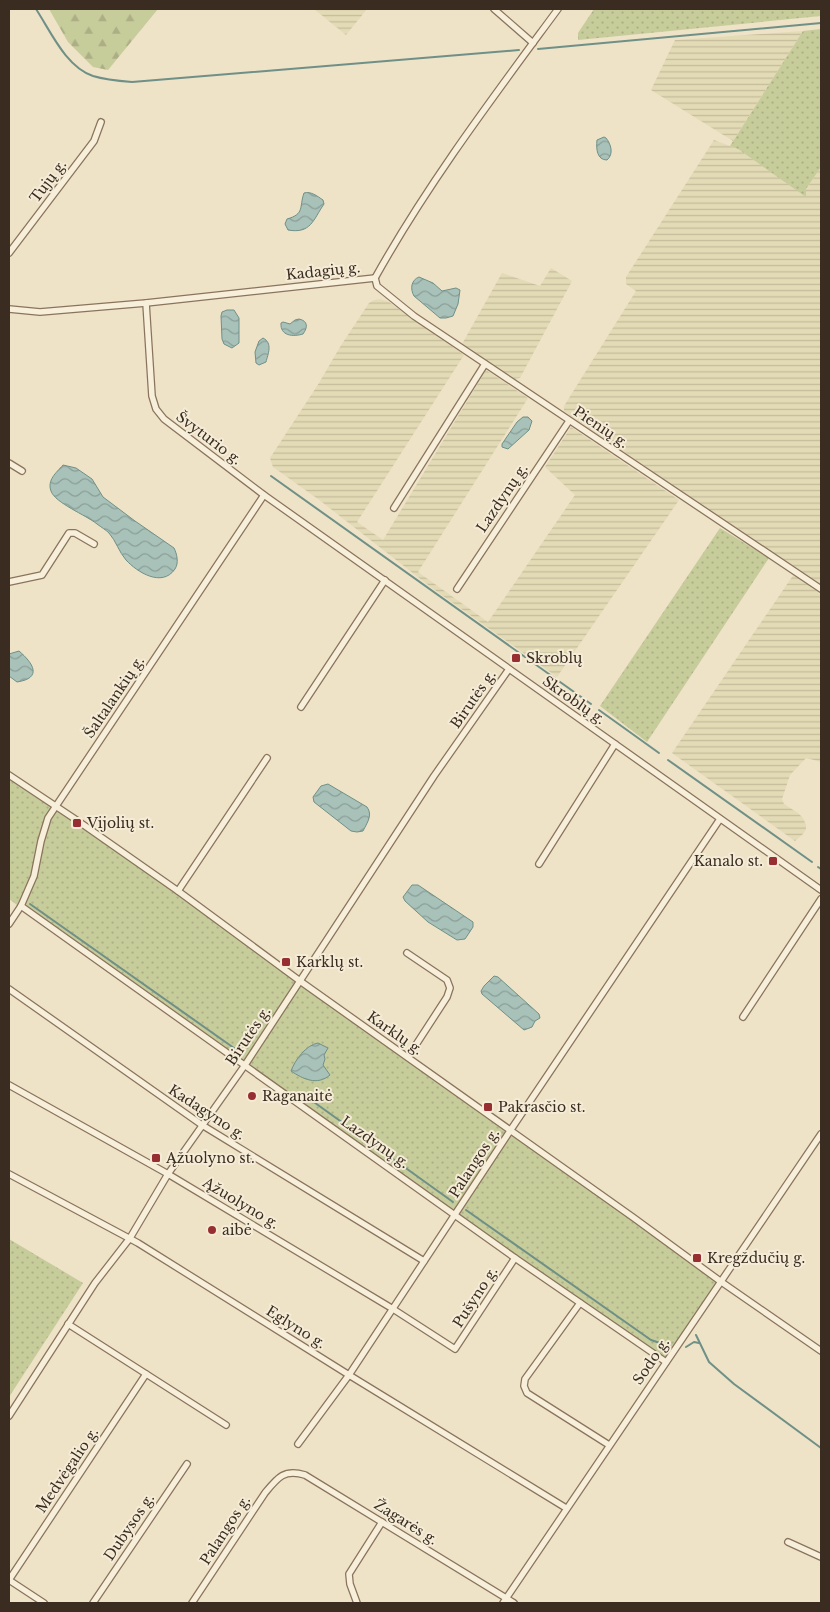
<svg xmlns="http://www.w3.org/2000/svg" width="830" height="1612" viewBox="0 0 830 1612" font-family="'Libre Baskerville',serif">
<defs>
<pattern id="farmland-rules" width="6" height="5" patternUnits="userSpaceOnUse" patternTransform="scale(1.25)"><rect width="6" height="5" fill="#e3dbb5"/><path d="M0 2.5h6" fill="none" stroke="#c4bc9b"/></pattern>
<pattern id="grass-dots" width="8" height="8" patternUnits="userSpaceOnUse" patternTransform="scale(1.25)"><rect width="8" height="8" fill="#c7cc9b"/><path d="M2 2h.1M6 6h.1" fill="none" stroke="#acaf85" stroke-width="1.8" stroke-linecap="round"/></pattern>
<pattern id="forest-firs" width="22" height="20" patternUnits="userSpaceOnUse" patternTransform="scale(1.25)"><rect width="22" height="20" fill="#c7cc9b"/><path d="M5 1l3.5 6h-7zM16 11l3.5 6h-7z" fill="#acaf85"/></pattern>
<pattern id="water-waves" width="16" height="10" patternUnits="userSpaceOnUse" patternTransform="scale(1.25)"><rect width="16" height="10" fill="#a8c2ba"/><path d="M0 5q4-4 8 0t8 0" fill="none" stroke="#8a9e97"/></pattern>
</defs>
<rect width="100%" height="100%" fill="#eee2c7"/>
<!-- farmland -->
<g fill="url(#farmland-rules)">
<path d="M314,9h53l-21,26z"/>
<path d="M803,31l-70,110 -82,-51 24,-50z"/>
<path d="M714,140l24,9 68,47v-7l15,-22v419l-257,-175v-5l72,-115 -10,-7v-7z"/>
<path d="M551,268l21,13 -52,97 -6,1 -52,-35 40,-71 38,13z"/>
<path d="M380,299l9,3 75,53 -107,167 26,18 103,-170 42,28 -110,174 70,50 87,-127 -30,-28 26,-40 108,73 -122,177 -125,-89 -114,-89 -45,-32 -3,-9 49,-75 21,-36 29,-44 5,-3z"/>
<path d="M794,574l27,18v171l-3,-2 -12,-3 -16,17 -8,24 2,5 14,9 5,5 3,7v4l-3,5 -8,7 -123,-88z"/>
</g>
<!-- grass -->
<g fill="url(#grass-dots)">
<path d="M594,9h227v7l-243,24v-7z"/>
<path d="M821,29v138l-15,22v8l-68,-48 -8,-3 73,-115z"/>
<path d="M720,528l49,30 -122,184 -47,-36z"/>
<path d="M9,773l711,508 -54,81 -640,-455 -9,-2 -8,-6z"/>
<path d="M9,1239l74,44 -74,114z"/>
</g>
<!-- forest -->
<path fill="url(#forest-firs)" d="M49,9h109l-50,61 -15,-3 -25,-25z"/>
<!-- water -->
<g fill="url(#water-waves)" stroke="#6f9087">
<path d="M604,137l2,1c5,6 8,16 1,22 -10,0 -11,-11 -10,-20z"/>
<path d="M304,193c7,-2 13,3 19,7l1,4c-11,16 -13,30 -36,26l-3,-6 2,-5c18,-5 12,-12 17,-26z"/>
<path d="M419,277l14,6 9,8 14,-3 4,2 -2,14 -5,12 -7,2h-6l-26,-22c-4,-7 -3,-16 5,-19z"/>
<path d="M227,310h7l5,8v25l-7,5 -8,-4 -2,-5 -1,-23 1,-4z"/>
<path d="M299,319c9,2 9,8 4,15 -10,3 -23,2 -22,-11l2,-1 7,2 5,-4z"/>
<path d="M263,338c10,5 5,16 3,24l-7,3 -3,-2 -1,-11 4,-11z"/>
<path d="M523,417h5l4,4 -3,9 -21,19 -6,-2v-3l15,-22z"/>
<path d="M63,465l13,3 16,11 11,18 32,24 39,27c3,6 5,15 1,21 -13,19 -38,3 -49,-9 -7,-8 -10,-19 -17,-27 -3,-3 -8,-6 -12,-9 -11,-9 -42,-21 -46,-33 -4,-11 5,-18 12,-26z"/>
<path d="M19,651c14,12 24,27 -2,31l-8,-6v-22z"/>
<path d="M328,784l39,23c6,8 0,16 -4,24l-6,1 -6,-1 -37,-29 -1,-5 8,-11z"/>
<path d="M412,885h6l55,37v5l-8,12 -8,1 -29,-18 -23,-21 -2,-4z"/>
<path d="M494,976l4,1 41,37 1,4 -5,3 -3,6 -8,3 -42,-36 -1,-3 3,-5z"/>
<path d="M318,1043l10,5 -4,7 1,4 -2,6 7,10c-13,11 -27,4 -39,-4 4,-11 15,-26 27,-28z"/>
</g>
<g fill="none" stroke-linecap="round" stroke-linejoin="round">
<!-- stream -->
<g stroke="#6f9087" stroke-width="2">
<path d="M36,9c15,23 30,58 57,67 13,4 26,5 39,6l387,-32"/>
<path d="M538,49l283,-26"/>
<path d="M271,476l320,228"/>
<path d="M599,710l60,43"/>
<path d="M668,760l144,102"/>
<path d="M818,867l3,2"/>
<path d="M30,904l211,149"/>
<path d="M311,1100l142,102"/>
<path d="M466,1210l185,130 12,4"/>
<path d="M696,1335l13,27 25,22 87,64"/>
<path d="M686,1347l8,-5 5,1"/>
</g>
<!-- street casing -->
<g stroke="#89745d" stroke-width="8">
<g id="street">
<path d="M494,9l39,34"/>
<path d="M9,253l85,-112 7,-19"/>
<path d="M375,278l2,8 37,30 407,273"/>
<path d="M375,278c53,-95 119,-182 183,-269"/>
<path d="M146,303l6,93 4,13 8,10 100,76 557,395"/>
<path d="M9,309l31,3 106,-9 229,-25"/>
<path d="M9,463l13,8"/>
<path d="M394,508l91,-144"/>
<path d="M9,582l33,-7 27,-42h6l19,11"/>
<path d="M457,589l112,-168"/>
<path d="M301,707l84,-127"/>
<path d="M9,775l69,46 100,70 122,90 334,237 86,63 101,70"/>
<path d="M539,864l76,-120"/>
<path d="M178,891l89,-133"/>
<path d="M21,906l494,352 151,104"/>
<path d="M9,924l12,-18 13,-30 7,-35 7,-23 216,-323"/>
<path d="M407,953l40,27 3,8 -3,9 -39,60"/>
<path d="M9,989l193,136 222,136"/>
<path d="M743,1017l78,-118"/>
<path d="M9,1085l159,89 225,135 62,40 60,-91"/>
<path d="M9,1174l129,69 211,132 217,133"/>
<path d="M580,1303l-55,76 -1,7 3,7 82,52"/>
<path d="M68,1324l158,101"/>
<path d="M9,1416l86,-133 35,-45 38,-64 77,-109 189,-289 75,-107"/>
<path d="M298,1444l51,-69 161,-244 210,-312"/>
<path d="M788,1542l33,15"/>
<path d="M9,1580l137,-206"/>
<path d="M9,1580l35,23"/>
<path d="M93,1603l94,-139"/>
<path d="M192,1603l73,-110c13,-16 19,-24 40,-18l209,128"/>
<path d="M357,1603l-7,-19 -1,-10 33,-52"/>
<path d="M503,1603l318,-469"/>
</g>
</g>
<!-- street -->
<use href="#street" stroke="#f8efdb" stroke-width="5.5"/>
</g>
<!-- markers -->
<g fill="#972e31" stroke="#f5ecd7" stroke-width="2">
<rect x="511" y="653" width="10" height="10" rx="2.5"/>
<rect x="72" y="818" width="10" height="10" rx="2.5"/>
<rect x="768" y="856" width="10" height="10" rx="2.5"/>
<rect x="281" y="957" width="10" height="10" rx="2.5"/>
<circle cx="252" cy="1096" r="5"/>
<rect x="483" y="1102" width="10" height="10" rx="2.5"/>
<rect x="151" y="1153" width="10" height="10" rx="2.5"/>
<circle cx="212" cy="1230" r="5"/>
<rect x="692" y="1253" width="10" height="10" rx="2.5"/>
</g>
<g text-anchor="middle" stroke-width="4" stroke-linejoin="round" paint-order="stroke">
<!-- street labels -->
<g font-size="14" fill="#3a2c20" stroke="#f5ecd7">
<text transform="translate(48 181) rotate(-53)" y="5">Tujų g.</text>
<text transform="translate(323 271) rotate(-6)" y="5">Kadagių g.</text>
<text transform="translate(601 427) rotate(34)" y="5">Pienių g.</text>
<text transform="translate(209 438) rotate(37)" y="5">Švyturio g.</text>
<text transform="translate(502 498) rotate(-56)" y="5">Lazdynų g.</text>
<text transform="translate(114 697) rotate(-56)" y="5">Šaltalankių g.</text>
<text transform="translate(473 699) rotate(-55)" y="5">Birutės g.</text>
<text transform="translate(574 700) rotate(35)" y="5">Skroblų g.</text>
<text transform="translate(395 1033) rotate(35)" y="5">Karklų g.</text>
<text transform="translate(248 1036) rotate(-56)" y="5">Birutės g.</text>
<text transform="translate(207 1112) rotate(33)" y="5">Kadagyno g.</text>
<text transform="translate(375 1142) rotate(35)" y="5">Lazdynų g.</text>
<text transform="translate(474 1163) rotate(-57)" y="5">Palangos g.</text>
<text transform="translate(241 1203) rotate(31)" y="5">Ąžuolyno g.</text>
<text transform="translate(475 1297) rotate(-57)" y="5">Pušyno g.</text>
<text transform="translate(296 1327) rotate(32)" y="5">Eglyno g.</text>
<text transform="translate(651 1361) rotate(-56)" y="5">Sodo g.</text>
<text transform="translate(67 1470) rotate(-56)" y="5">Medvėgalio g.</text>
<text transform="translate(406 1522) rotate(32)" y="5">Žagarės g.</text>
<text transform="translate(129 1527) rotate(-56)" y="5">Dubysos g.</text>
<text transform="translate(225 1530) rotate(-57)" y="5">Palangos g.</text>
</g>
<!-- poi labels -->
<g font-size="14" fill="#3a2c20" stroke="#f5ecd7" text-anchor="start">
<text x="526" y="663">Skroblų</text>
<text x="87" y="828">Vijolių st.</text>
<text x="763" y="866" text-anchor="end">Kanalo st.</text>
<text x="296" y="967">Karklų st.</text>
<text x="262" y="1101">Raganaitė</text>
<text x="498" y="1112">Pakrasčio st.</text>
<text x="166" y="1163">Ąžuolyno st.</text>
<text x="222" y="1235">aibė</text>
<text x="707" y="1263">Kregždučių g.</text>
</g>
</g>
<!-- border -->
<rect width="830" height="1612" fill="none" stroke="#3a2c20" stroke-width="20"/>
</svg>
